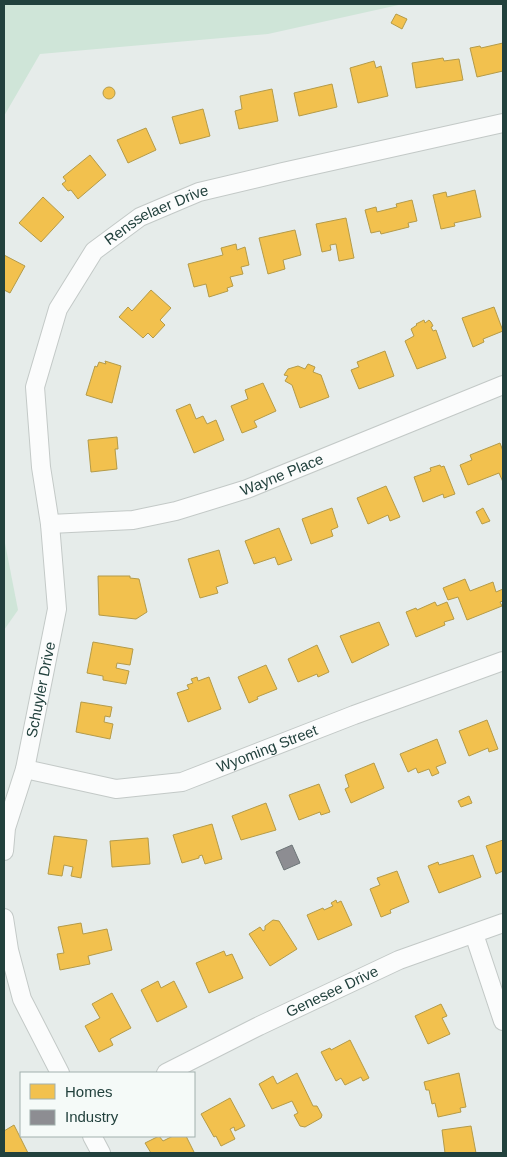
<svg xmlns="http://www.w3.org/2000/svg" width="507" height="1157" viewBox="0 0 507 1157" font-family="Helvetica,sans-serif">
<rect width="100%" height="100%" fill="#e6ecea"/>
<!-- green -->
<g fill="#cfe5d8">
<path d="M4,4h399l-135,30 -228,20 -36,62z"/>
<path d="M4,538l14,72 -14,20z"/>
</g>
<!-- homes -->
<g fill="#f2c14e" stroke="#b49b49">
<path d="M396,14l11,5 -5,10 -11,-6z"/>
<path d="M503,43v28l-26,6 -7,-29 10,-2 1,2z"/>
<path d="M443,58l1,3 15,-2 4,21 -47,8 -4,-25z"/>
<path d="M374,61l2,7 5,-2 7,30 -30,7 -8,-35z"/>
<path d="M332,84l5,23 -38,9 -5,-23z"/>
<circle cx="109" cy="93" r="6"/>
<path d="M272,89l6,32 -39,8 -4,-18 7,-2 -2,-13z"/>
<path d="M203,109l7,27 -30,8 -8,-27z"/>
<path d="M146,128l10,22 -28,13 -11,-23z"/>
<path d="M90,155l16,20 -28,24 -7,-9 -3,1 -6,-7 4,-3 -3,-4z"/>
<path d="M475,190l6,27 -27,6 1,3 -14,3 -8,-34 13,-3 1,5z"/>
<path d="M43,197l21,20 -23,25 -22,-19z"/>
<path d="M412,200l5,21 -9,2 1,4 -28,7 -1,-3 -9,2 -6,-23 11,-3 1,5 20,-5 -1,-3z"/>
<path d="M346,218l8,40 -15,3 -3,-17 -6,1 1,5 -9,2 -6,-28z"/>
<path d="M295,230l6,25 -18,5 2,9 -17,5 -9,-36z"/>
<path d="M236,244l1,6 8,-3 4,18 -8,2 2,7 -13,3 3,9 -6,2 1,3 -19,6 -3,-13 -12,3 -6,-23 35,-9 -2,-7z"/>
<path d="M4,255l21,11 -15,27 -6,-3z"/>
<path d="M151,290l20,18 -11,12 5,5 -12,13 -5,-5 -5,5 -24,-21 9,-10 4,4z"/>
<path d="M494,307l9,24 -20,8 1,3 -11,5 -11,-29z"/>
<path d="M424,320l1,3 4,-3 2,2 2,4 -2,1 2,4 3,-1 10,28 -29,11 -12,-28 9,-5 -3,-7 6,-4 -1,-1z"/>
<path d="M385,351l9,25 -35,13 -8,-19 8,-3 -2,-5z"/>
<path d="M105,361l16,5 -9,37 -26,-8 9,-29 2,1 2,-5 7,2z"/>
<path d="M308,364l7,3 -2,5 8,3 8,22 -29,11 -8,-23 -7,-4 3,-5 -4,-1 4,-6 10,-3 7,3z"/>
<path d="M263,383l13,28 -22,10 3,6 -15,6 -11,-27 17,-7 -3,-9z"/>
<path d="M190,404l6,15 7,-3 4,8 9,-4 8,20 -30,13 -18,-43z"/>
<path d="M117,437l1,12h-3l2,20 -26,3 -3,-32z"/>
<path d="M500,443l3,8v31l-4,-9 -31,12 -8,-20 12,-5 -2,-5z"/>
<path d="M440,465l1,2 3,-1 11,28 -11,4 -1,-4 -20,8 -9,-25 17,-6 -1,-3z"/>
<path d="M386,486l14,31 -10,4 -2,-6 -20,9 -11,-26z"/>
<path d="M332,508l6,19 -7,3 2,6 -22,8 -9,-25z"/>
<path d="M483,508l7,13 -8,3 -6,-12z"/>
<path d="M279,528l13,32 -14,5 -3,-8 -21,7 -9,-23z"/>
<path d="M219,550l9,33 -12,4 2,6 -18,5 -12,-39z"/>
<path d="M98,576h32v2l9,1 8,33 -11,7 -37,-4z"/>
<path d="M465,579l5,12 23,-9 3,10 7,-3v12l-3,1 2,4 -35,14 -9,-23 -10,3 -5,-12z"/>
<path d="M435,602l2,4 10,-4 7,17 -10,3 1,3 -29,12 -10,-25 10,-4 1,2z"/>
<path d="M379,622l10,23 -37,18 -12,-27z"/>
<path d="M93,642l40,7 -3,16 -13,-2 -1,5 13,3 -3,13 -23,-4v-4l-16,-3z"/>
<path d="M317,645l12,27 -11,5 -1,-3 -19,8 -10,-23z"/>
<path d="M266,665l11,24 -20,8 1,2 -9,4 -11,-26z"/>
<path d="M197,677l1,4 11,-4 12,32 -33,13 -11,-29 12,-4 -2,-4 6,-2 -2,-4z"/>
<path d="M81,702l31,5 -2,10 -5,-1 -1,6 9,2 -3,15 -34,-7z"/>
<path d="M487,720l11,29 -9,3 -1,-4 -19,8 -10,-25z"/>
<path d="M437,739l9,24 -10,4 3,6 -7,3 -3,-7 -11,4 -2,-5 -8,4 -8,-18z"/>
<path d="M374,763l10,25 -33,15 -6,-14 4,-2 -4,-12z"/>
<path d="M319,784l11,28 -9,3 -1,-3 -21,8 -10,-25z"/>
<path d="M469,796l3,7 -11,4 -3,-6z"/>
<path d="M266,803l10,27 -35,10 -9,-24z"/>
<path d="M212,824l10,35 -17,5 -3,-9 -3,1v2l-17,5 -9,-28z"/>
<path d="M54,836l33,4 -6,38 -10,-2 2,-9 -9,-2 -2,11 -14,-2z"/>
<path d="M148,838l2,26 -38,3 -2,-26z"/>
<path d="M503,840v31l-7,3 -10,-28z"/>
<path d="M473,855l8,22 -42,16 -11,-27 10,-4 1,3z"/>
<path d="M397,871l12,31 -19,8 1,3 -10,4 -11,-28 10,-4 -3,-7z"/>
<path d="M336,900l1,3 4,-2 11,24 -34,15 -11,-25 16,-7 1,2 9,-4 -2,-3z"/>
<path d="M273,920l6,1 18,28 -27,17 -21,-32 11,-7 3,4 2,-1v-4z"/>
<path d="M81,923l2,11 24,-5 5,21 -24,6 2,8 -30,6 -3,-16 7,-1 -6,-26z"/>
<path d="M224,951l2,5 6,-2 11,24 -34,15 -13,-30z"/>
<path d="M158,981l3,7 13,-7 13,26 -30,15 -16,-32z"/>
<path d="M112,993l19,35 -21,11 3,6 -14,7 -14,-26 15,-8 -8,-14z"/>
<path d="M441,1004l6,12 -5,2 8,16 -22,10 -13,-28z"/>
<path d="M350,1040l19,38 -6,3 -2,-4 -16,8 -4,-7 -5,3 -15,-29 9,-4 1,2z"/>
<path d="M297,1073l16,33h4l5,9 -1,3 -16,9 -5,-1 -6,-11 4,-2 -6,-12 -20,8 -13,-25 14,-8 4,8z"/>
<path d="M459,1073l7,34 -6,1 1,4 -23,5 -3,-14 -3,1 -3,-14h-3l-2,-8z"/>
<path d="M230,1098l15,28 -10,5 -1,-4 -4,2 5,10 -14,7 -5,-10 -2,1 -13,-23z"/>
<path d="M14,1125l14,28h-24v-22z"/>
<path d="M471,1126l5,27h-31l-3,-23z"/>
<path d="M159,1136l4,5 10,-5h13l8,16 -1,1h-42l-6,-10z"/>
</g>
<!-- industry -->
<path fill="#8d8d92" stroke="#6d7678" d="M292,845l8,18 -16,7 -8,-18z"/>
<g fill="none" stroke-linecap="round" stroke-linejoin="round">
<!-- minor casing -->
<g stroke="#c3c9c7" stroke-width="20">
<g id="minor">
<path id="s1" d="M50,524l83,-4 43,-9 71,-22 256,-104"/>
<path id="s2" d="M25,769l91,20 66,-7 172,-67 149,-54"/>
<path id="s3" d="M4,851l2,-23 19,-59 32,-160 -7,-85 -9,-57 -6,-80 23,-78 36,-58 46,-34 59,-25 84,-20 220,-49"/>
<path d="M4,918l5,32 13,49 38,74"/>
<path d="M474,934l29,87"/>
<path id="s4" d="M166,1073l93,-47 140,-66 104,-37"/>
<path d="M92,1136l9,17"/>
</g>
</g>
<!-- minor -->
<use href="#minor" stroke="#fbfcfc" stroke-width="18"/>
</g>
<g text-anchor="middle" stroke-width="5" stroke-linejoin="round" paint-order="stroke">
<!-- street labels -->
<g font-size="15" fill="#22413d" stroke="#f5faf8">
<text dy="5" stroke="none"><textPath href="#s3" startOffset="694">Rensselaer Drive</textPath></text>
<text dy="5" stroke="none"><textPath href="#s1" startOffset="239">Wayne Place</textPath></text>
<text dy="5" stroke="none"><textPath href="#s3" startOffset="166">Schuyler Drive</textPath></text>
<text dy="5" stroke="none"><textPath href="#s2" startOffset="251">Wyoming Street</textPath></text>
<text dy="5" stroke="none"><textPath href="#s4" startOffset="185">Genesee Drive</textPath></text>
</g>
</g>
<!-- border -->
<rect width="507" height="1157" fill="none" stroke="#22413d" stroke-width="10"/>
<!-- legend -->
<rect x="20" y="1072" width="175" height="65" fill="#f5faf8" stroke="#a1b0ad"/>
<rect x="30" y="1084" width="25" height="15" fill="#f2c14e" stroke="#a1b0ad"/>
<text x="65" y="1097" font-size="15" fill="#22413d">Homes</text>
<rect x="30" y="1110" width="25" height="15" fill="#8d8d92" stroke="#a1b0ad"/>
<text x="65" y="1122" font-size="15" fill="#22413d">Industry</text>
</svg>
